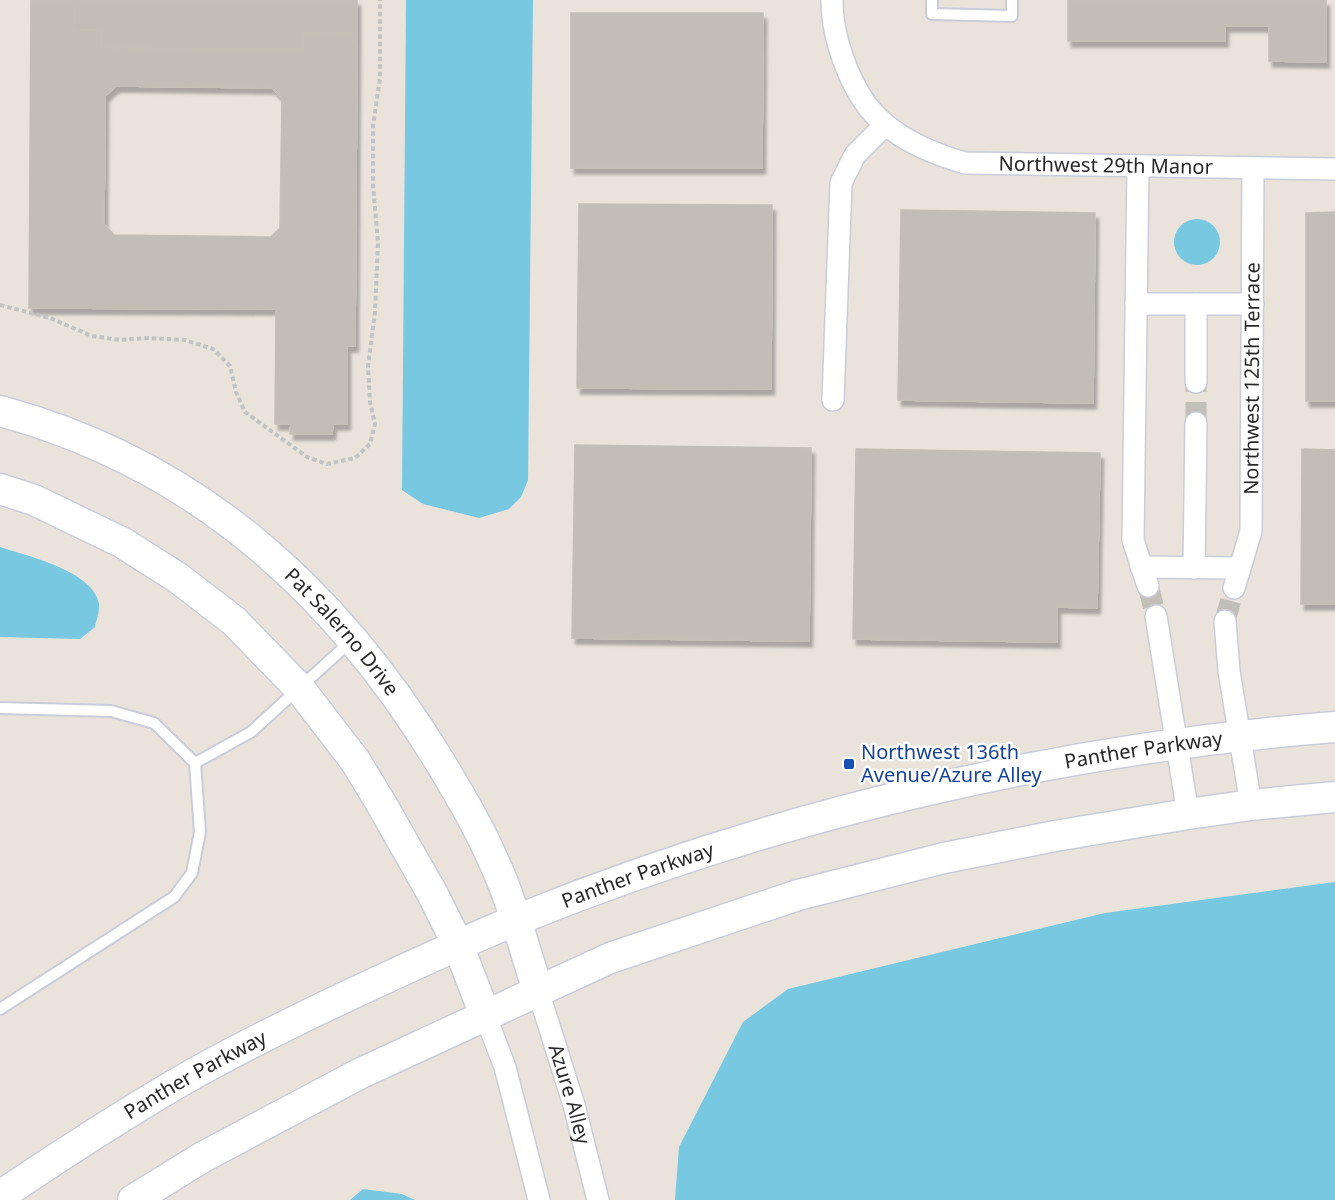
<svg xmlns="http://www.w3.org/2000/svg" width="1335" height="1200" viewBox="0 0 1335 1200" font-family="'Noto Sans',sans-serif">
<defs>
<filter id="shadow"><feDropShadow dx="3.5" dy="6" stdDeviation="1.5" flood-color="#0004"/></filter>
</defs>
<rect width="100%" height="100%" fill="#e9e3dc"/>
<!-- water -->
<g fill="#78c8e2">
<path d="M406,0h127l-5,480 -7,17 -12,12 -30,9 -56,-14 -21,-14z"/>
<circle cx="1197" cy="242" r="23"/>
<path d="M0,547c27,9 94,24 99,57 1,7 -3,16 -4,23l-15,12 -80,-2z"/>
<path d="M1335,882v318h-660l4,-53 64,-125 45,-33 317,-76z"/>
<path d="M363,1189l39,5 13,6h-65z"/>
</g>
<!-- building -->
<g fill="#c2bdb7" stroke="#c4bfb6" stroke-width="1.5" fill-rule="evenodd" filter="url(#shadow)">
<path d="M31,0h43v30h28v18l201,1v-16l54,1 -2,312h-8v78h-14l-1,10h-42l1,-10h-16l1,-115 -247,-1zM116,86l156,2 10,10 -2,130 -9,9 -157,-2 -10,-11 1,-128z"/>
<path d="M74,0h283v34l-54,-1v16l-201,-1v-18h-28z"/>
<path d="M1068,0h258v62l-57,-1v-35h-44v15h-157z"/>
<path d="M571,13h192l-1,155h-191z"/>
<path d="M579,204l193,1 -1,184 -194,-1z"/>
<path d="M901,210l194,3 -2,190 -195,-3z"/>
<path d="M1335,212v189h-29v-188z"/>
<path d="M575,445l236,3 -2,193 -237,-3z"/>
<path d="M856,449l244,4 -3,155 -40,-1v35l-204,-3z"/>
<path d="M1302,449l33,1v154h-34z"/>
</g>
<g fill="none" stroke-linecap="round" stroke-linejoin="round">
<!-- street-tunnel -->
<g stroke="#c2beb8" stroke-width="21" stroke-dasharray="21 10" stroke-linecap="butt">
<path d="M1196,423v-41"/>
<path d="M1148,586l8,30"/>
<path d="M1225,621l9,-33"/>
</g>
<!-- lane casing -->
<g stroke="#cacdd9" stroke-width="14">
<g id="lane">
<path d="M932,0v14l80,2v-16"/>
<path d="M0,708l111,3 43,12 41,40 5,69 -8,41 -18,24 -174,112"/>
<path d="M195,763l56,-31 99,-90"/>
</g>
</g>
<!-- street casing -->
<g stroke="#cacdd9" stroke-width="24">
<g id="street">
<path id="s1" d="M832,0c0,40 21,100 54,125 23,19 51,30 79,38l370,6"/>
<path d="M1138,166l-5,374 15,46"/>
<path d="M1136,304h117"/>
<path d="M1196,304v78"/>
<path d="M833,400l8,-217 14,-28 30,-30"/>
<path d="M1141,567l99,1"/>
<path d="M1194,568l2,-145"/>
<path id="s2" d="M1234,588l17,-57 2,-363"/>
<path d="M1156,616l32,198"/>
<path d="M1225,621l4,50 22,134"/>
<path id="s3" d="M538,991l36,114 24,95"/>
<path d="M485,1015l20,52 34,133"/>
</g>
</g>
<!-- secondary casing -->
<g stroke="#cacdd9" stroke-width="33">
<g id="secondary">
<path id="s4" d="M0,411c196,53 336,180 440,351 19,32 39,65 54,100 19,41 30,86 44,129"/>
<path d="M0,489l34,11 89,43 55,35 56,43 66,68 56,73 26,43 50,88 26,52 27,70"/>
<path id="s5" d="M0,1196c64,-43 128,-85 195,-123 67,-37 136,-70 206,-102 39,-18 78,-36 118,-52 260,-105 537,-170 816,-192"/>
<path d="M133,1200l70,-43 156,-83 251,-116 188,-63 146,-37 111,-22 133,-22 63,-9 84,-8"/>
</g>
</g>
<!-- path -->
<path stroke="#c3c3c3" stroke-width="4" stroke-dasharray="4.5 3" stroke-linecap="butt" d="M0,305l50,13 42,18 28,4 28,-2 37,2 28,9 17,17 6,26 9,20 62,45 20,7 28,-6 15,-14 5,-20 -5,-22 -2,-36 7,-54 3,-69 -5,-58v-59l7,-48v-78"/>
<!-- lane -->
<use href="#lane" stroke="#fff" stroke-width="10"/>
<!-- street -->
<use href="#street" stroke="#fff" stroke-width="21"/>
<!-- secondary -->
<use href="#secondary" stroke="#fff" stroke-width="30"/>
</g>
<!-- markers -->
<rect fill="#1a4fb4" stroke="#fff" stroke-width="2" x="843" y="758" width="12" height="12" rx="3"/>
<g text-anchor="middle" stroke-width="5" stroke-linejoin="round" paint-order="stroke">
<!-- street labels -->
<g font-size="20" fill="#282828" stroke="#fff">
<text dy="7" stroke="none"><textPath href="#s1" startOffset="369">Northwest 29th Manor</textPath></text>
<text dy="7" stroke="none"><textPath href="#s2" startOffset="212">Northwest 125th Terrace</textPath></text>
<text dy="7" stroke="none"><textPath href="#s4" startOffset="414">Pat Salerno Drive</textPath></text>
<text dy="7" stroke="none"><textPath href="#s5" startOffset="1238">Panther Parkway</textPath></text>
<text dy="7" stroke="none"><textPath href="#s5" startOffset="716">Panther Parkway</textPath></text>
<text dy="7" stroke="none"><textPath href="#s5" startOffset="230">Panther Parkway</textPath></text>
<text dy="7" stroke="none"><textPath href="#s3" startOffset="108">Azure Alley</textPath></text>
</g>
<!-- transit labels -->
<g font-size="20" fill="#164399" stroke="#fff" text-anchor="start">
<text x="861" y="759">Northwest 136th<tspan x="861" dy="23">Avenue/Azure Alley</tspan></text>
</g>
</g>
</svg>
